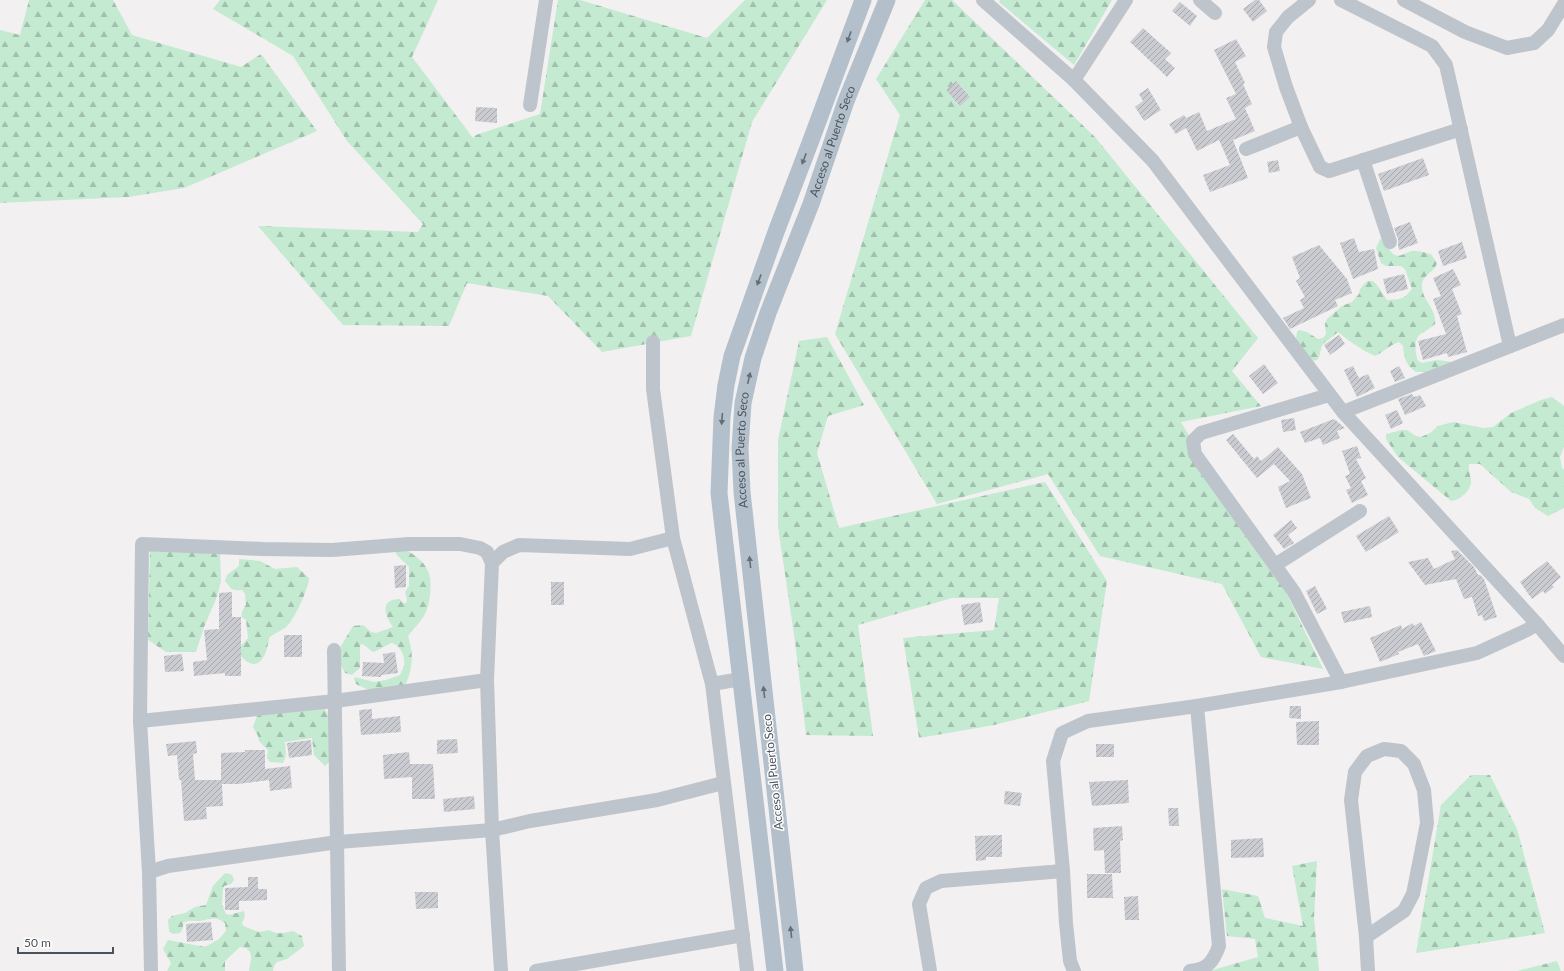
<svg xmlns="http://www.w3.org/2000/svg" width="1564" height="971" viewBox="0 0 1564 971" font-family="Lato,sans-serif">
<defs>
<pattern id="forest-firs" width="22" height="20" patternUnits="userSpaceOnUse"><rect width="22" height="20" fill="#c4ead1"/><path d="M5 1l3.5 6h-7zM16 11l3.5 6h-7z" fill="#a1c0ad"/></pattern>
<pattern id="building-hatch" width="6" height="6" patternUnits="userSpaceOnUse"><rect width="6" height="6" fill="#cbccd2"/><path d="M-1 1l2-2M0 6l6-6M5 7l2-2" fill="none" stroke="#a7a8ad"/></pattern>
</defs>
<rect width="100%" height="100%" fill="#f2f0f0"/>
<!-- forest -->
<g fill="url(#forest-firs)">
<path d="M29,0h84l19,35 109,32 20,-13 56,77 -133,57 -56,9 -128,6v-173l20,5z"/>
<path d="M220,0h218l-26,57 61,81 3,-3 64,-21 18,-114h22l127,38 38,-38h82l-75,122 -61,214 -89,16 -54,-56 -81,-13 -18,43 -106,-1 -85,-99 160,6 5,-8 -76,-83 -54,-85 -80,-47z"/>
<path d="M925,0h27l143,137 163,201 -26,33 29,35 -80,16 44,75 58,89 40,83 -62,-12 -39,-73 -122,-28 -52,-82 -111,30 -102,-170 65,-219 -24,-36z"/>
<path d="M1000,0h112l-38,65 -75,-63z"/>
<path d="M1380,239h5c4,8 6,20 17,16 3,-1 6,-3 9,-4 6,-1 14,2 20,3l6,9c-2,9 -15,12 -15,22 -1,15 15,23 13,39 -5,4 -8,6 -13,9 -9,5 -7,20 -4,28l4,2 15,-3 16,2 -27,10h-10c-10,-6 -12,-15 -13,-26l-4,-4c-10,3 -15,10 -24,14 -13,-6 -25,-14 -37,-24l-15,12c-3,4 -2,10 -5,15l-4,2 -7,-5 -11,-18 1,-6 2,-2 8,2 11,7 5,-1 3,-4 -1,-10 2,-5 15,-13 10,-4 7,-8 1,-5 7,-8h6l4,4 10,15c14,-1 16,0 25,-11l-7,-20 -4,-3h-15l-5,-3 -5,-15z"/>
<path d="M827,337l37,68 -36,11 -11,37 22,75 206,-46 62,99 -18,120 -95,24 -75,13 -16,-100 91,-8 5,-32h-47l-94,27 15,111 -67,-1 -11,-94 -17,-114v-87l21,-99z"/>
<path d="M1552,397l12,9v41l-4,10 2,12h2v39l-16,8 -13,-8 -6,-9 -18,-7 -31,-28h-11c-1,6 1,10 2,16 1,10 -11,20 -20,21l-53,-44 -12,-18v-5l16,-4h5l9,6 5,1 9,-4 8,-7 15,-4 30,6 10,-1 18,-14 30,-13z"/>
<path d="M150,548l70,6 1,28 -5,17 -12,28 -8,25h-30l-18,-12z"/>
<path d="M403,548c10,6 20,12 25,23 5,10 2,34 -3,43 -4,8 -12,15 -17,22 6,17 5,35 -4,51l-33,4 -15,-7 -2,-5 1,-2 19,5 12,-2 14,-5c1,-3 3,-6 4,-9 2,-9 -4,-22 -13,-23l-17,9c-5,-1 -7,-7 -13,-8l-1,2v22l-8,7 -7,-2 -6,-12v-8l2,-7 12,-20 10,-1 8,7 5,1 17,-6c-9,-13 -13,-28 7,-28l3,4h3l1,-4 -2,-7 4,-6v-19l-13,-13v-3z"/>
<path d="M239,559l21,2 15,8 22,-2 12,11c-1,12 -14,40 -22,48 -5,5 -13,7 -18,12 -1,10 -7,33 -21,24 -4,-2 -7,-6 -10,-8l2,-7 8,-9 -2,-18 -4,-3c-1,-5 1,-8 4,-12l-1,-11 -3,-4c-12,1 -10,-1 -17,-9l2,-6 12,-9z"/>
<path d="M322,705l7,11v46l-4,4 -11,-11 -2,-17 -27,4 1,13 -3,8 -13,-1 -3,-4 1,-8 -9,-9 -1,-5 -5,-9 4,-11 4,-3z"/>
<path d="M1471,775h19l27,54 28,104 -129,20 25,-148z"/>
<path d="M1317,861l-3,57 5,53h-110l49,-14 -3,-18 -28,-3 -5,-47 36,7 7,22 38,8 -11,-60z"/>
<path d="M227,873l5,2 2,5 -3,4 -7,2 -1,3 -1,16 4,9 3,1 15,-4 1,5 -3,7 1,3 16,6 10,-2c8,5 15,3 24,1l9,5 2,10 -17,13 -10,3 -3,4 -1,5h-24c2,-11 6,-23 -9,-24l-15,14v10h-58l4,-8 -8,-14 5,-9 37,7 14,-8 7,-8 -1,-8c-12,-9 -16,-2 -29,-2 -5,0 -7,-1 -13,2v5l-3,5 -7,1 -4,-3 -1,-11 4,-4 13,-3 10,-6 11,-2 7,-19 11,-12z"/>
<path d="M1557,961l4,10h-44z"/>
</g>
<!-- building -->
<g fill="url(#building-hatch)">
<path d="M1255,0h4l8,11 -14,11 -10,-13z"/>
<path d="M1180,2l17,14 -7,10 -18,-15z"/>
<path d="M1143,28l28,25 -6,6 10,9 -8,9 -37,-35z"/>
<path d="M1236,39l10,17 -11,6 10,21 -2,1 9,20 -7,4 10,23 -22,9 15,38 -38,14 -7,-17 27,-10 -11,-25 -22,11 -11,-23 -10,6 -7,-10 15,-9 2,3 13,-6 8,19 29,-12 -10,-21 10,-4 -22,-44z"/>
<path d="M956,81l14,16 -10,9 -14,-16z"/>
<path d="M1148,88l13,22 -17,11 -9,-14 8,-6 -4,-7z"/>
<path d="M476,107l21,1v15l-22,-2z"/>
<path d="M1423,158l6,17 -45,16 -6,-17z"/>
<path d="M1278,160l2,11 -11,2 -2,-11z"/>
<path d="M1410,222l8,21 -19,7 -1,-5v-6l-4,-11z"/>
<path d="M1354,238l5,14 15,-3 4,20 -25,10 -13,-36z"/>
<path d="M1462,242l5,16 -24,8 -5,-15z"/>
<path d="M1319,245l28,34 5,14 -17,7 3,6 -48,23 -7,-11 21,-10 -4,-8 5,-3 -9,-16 4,-3 -8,-21z"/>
<path d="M1453,269l8,16 -9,4 10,25 -5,2 10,36 -19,5 -1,-4 -24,7 -5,-19 28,-7 -13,-35 8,-3 -8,-18z"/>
<path d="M1404,274l4,15 -21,5 -4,-15z"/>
<path d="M1339,335l6,9 -15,11 -6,-10z"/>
<path d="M1264,364l14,19 -15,11 -14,-18z"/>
<path d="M1353,366l6,12 9,-4 7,14 -18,9 -13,-27z"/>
<path d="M1399,366l6,12 -10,4 -5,-11z"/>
<path d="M1412,394l2,3 6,-2 6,11 -21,9 -7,-16z"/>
<path d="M1397,410l6,13 -12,6 -6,-14z"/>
<path d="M1294,418l2,12 -13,2 -2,-12z"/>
<path d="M1334,419l11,9 -8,3 3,7 -17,7 -3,-7 -15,5 -5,-11z"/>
<path d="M1233,434l21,25 3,-3 4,5 17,-14 24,27 9,24 -25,10 -8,-21 12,-6 -16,-17 -17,14 -31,-38z"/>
<path d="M1357,446l4,12 -5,1 10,19 -5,3 7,14 -16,8 -6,-13 5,-2 -6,-12 5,-2 -8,-23z"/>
<path d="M1389,516l10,16 -33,20 -10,-16z"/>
<path d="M1291,520l6,8 -9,7 6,8 -10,6 -11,-14z"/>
<path d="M1457,550l17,17 4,8h2l4,4 13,38 -13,4 -2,-6 -4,1 -6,-19 -8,2 -8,-20 -31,6 -17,-23 20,-4 6,11 21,-10 -4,-8z"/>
<path d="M1547,561l14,16 -9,8 2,2 -9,7 -2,-3 -11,8 -12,-17z"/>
<path d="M406,565v22l-11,1 -1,-22z"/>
<rect x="551" y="582" width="13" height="23"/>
<path d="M1315,586l12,23 -10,5 -11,-23z"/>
<path d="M232,592v25h9v59h-16v-3l-31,3 -1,-14 14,-2 -3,-30 15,-1v-36z"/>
<path d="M980,602l3,20 -19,3 -3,-20z"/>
<path d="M1370,606l2,11 -28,6 -3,-11z"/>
<path d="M1421,622l15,29 -12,5 -6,-12 -20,8 1,2 -19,8 -10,-24 31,-13 1,4 11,-6 1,3z"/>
<rect x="284" y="635" width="18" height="22"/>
<path d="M395,652l3,21 -17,2v2l-19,-1 1,-14 21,1 -1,-9z"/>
<path d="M182,654l2,17 -19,1 -1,-16z"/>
<path d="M1290,706h11v13l-12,-1z"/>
<path d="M372,709v10l28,-3 1,16 -40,3 -2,-25z"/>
<path d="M1319,721v24h-22l-1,-23z"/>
<path d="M457,739l1,14 -21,1v-14z"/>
<path d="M311,740l1,15 -23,3 -2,-15z"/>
<path d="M196,741l1,12 -4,1 2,26h26v-27l24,-1v-2h20v19l25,-3 2,22 -22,3 -1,-11 -31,4h-16l1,22 -17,1 1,12 -23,2 -3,-41h-2l-2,-25 -9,1 -2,-12z"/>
<rect x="1096" y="744" width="18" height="13"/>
<path d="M409,752l1,12h23l2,35h-23v-22l-28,2 -1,-24z"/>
<path d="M1128,780l1,23 -37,3 -3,-24z"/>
<path d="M1005,791l17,2 -2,13 -16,-2z"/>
<path d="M474,796l1,13 -31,3 -1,-13z"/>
<path d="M1168,808h10l1,18h-10z"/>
<path d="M1122,826l1,14 -3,1 1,32h-16l-1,-23 -10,1 -1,-23z"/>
<path d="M1002,835v22h-16v3l-10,1 -1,-25z"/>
<path d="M1263,838l1,19 -33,1v-18z"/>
<path d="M1087,874h25l1,24h-26z"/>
<path d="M248,877h10v12h9v11l-28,1v9h-14v-22l23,-1z"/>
<path d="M415,892h23v16l-22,1z"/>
<path d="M1138,896l1,24h-14l-1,-23z"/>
<path d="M211,922l2,18 -26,2 -1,-18z"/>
</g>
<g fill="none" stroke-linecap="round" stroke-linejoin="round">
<!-- minor -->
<g stroke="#bdc4cb" stroke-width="14">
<path d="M983,0l91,80 79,81 190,251 194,212 27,32"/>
<path d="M1200,0l15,13"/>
<path d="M1309,0l-21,17 -12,15 -2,15 12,40 15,40 19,40 9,4 132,-42"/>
<path d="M1341,0l91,46 14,19 64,281"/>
<path d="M1404,0l61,32 42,16 27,-5 14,-13 16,-26"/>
<path d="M1074,80l52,-80"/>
<path d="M530,105l16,-105"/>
<path d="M1246,149l55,-22"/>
<path d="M1363,160l27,82"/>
<path d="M653,342v47l20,149 39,146 35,287"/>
<path d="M1329,395l-128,38 -8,8 2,13 99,138 47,90"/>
<path d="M1343,412l221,-87"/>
<path d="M1275,565l85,-54"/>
<path d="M334,650l5,321"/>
<path d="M712,684l29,-5"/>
<path d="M140,721l195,-20 152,-21"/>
<path d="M149,872l19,-6 170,-24 154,-12 38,-9 127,-21 66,-17"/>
<path d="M1366,937l38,-26 9,-17 14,-71 -3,-33 -10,-26 -13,-13 -17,-2 -17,7 -12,16 -4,28 15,137 2,34"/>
<path d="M151,971l-2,-99 -9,-151 2,-177 121,5 69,1 77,-6h51l20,4 7,4 5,11"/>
<path d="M501,971l-9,-141 -5,-150 5,-117 11,-11 16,-7 111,4 43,-11"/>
<path d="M536,971l207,-36"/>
<path d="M930,971l-11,-67 7,-16 15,-7 122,-10"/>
<path d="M1074,971l-4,-10 -4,-38 -3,-52 -10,-110 9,-28 26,-12 109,-15 144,-24 136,-29 50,-23 10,-6"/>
<path d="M1190,971c18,-2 23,-9 29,-25l-22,-240"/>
</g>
<!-- major -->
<g stroke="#b3c0cb" stroke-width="17">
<path d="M775,971l-56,-478 3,-76 4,-32 6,-29 44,-124 37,-97 50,-135"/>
<path id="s1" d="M795,971l-53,-479 -2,-44 3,-45 10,-45 15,-45 43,-109 35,-103 41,-101"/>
</g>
</g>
<!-- one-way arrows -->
<defs><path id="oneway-solid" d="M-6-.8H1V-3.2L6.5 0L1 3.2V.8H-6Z"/></defs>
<g fill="#646e77">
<use href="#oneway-solid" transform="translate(849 37) rotate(110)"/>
<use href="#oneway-solid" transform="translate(804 159) rotate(111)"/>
<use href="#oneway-solid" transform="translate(759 280) rotate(110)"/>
<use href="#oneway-solid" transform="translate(749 378) rotate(-77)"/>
<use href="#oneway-solid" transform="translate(722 419) rotate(94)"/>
<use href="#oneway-solid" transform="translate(750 562) rotate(-96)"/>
<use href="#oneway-solid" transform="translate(764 692) rotate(-96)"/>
<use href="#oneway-solid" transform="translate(791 932) rotate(-96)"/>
</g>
<g text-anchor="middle" stroke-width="3" stroke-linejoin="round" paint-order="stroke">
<!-- street labels -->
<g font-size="12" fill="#4a535b" stroke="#fff">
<text dy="4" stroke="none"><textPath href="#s1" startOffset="848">Acceso al Puerto Seco</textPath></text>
<text dy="4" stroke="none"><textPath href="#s1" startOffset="524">Acceso al Puerto Seco</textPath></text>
<text transform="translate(773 772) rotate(-96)" y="4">Acceso al Puerto Seco</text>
</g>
</g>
<!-- scale -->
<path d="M18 947v6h95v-6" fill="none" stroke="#4a535b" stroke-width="2"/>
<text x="24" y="947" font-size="12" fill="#4a535b" stroke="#ffffff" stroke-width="3" paint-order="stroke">50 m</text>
</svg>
